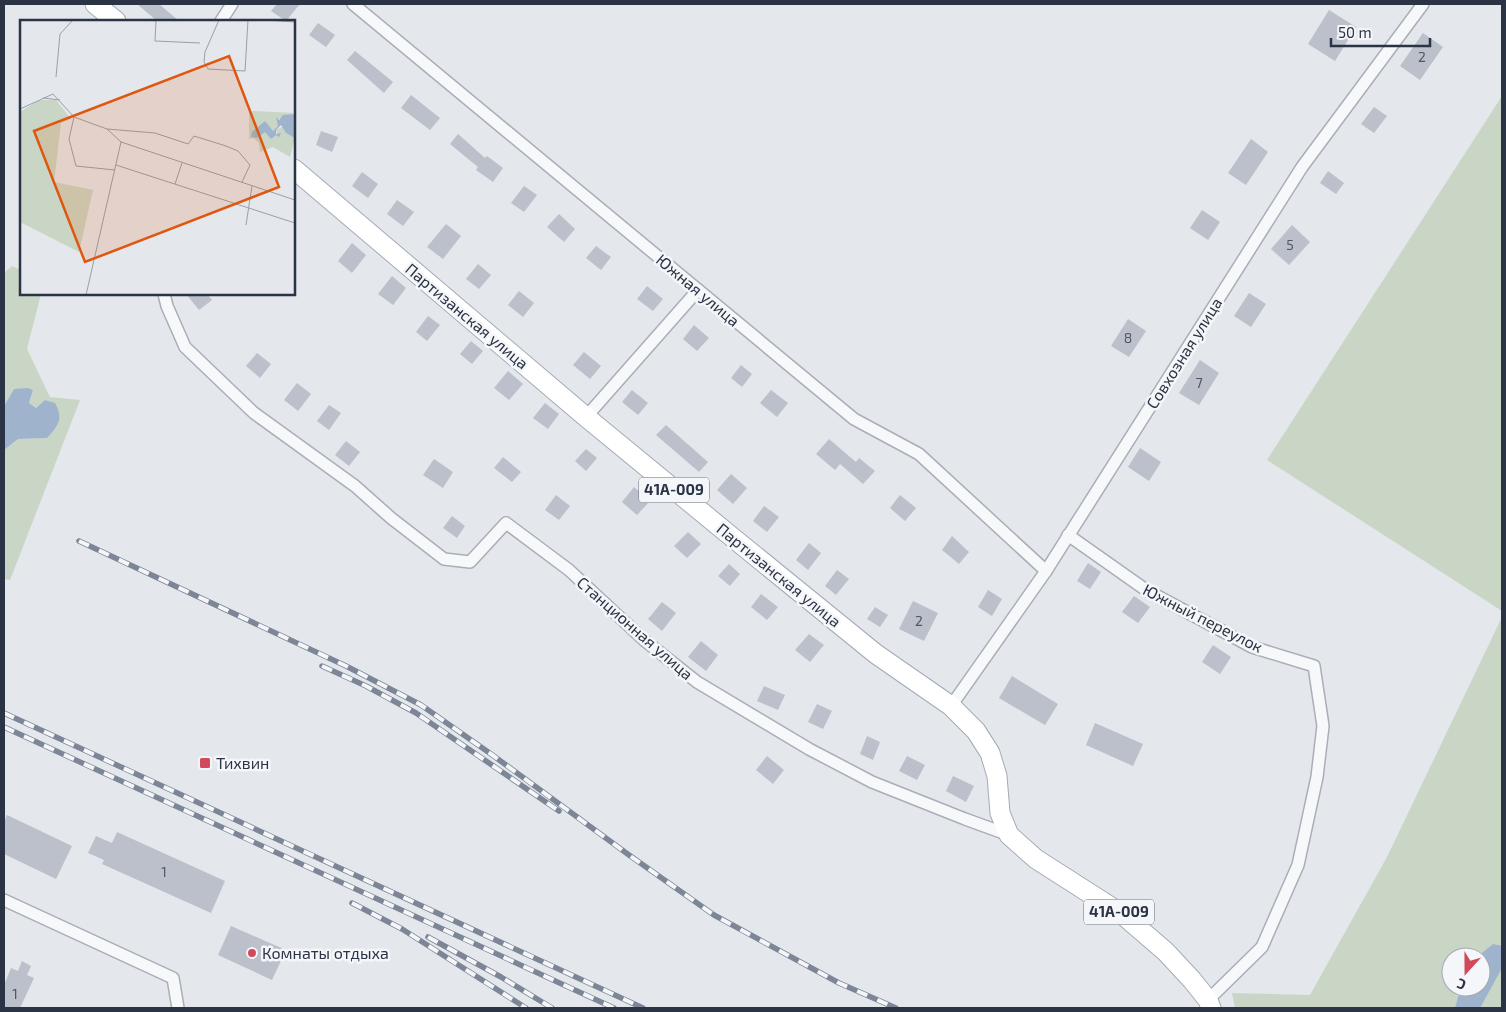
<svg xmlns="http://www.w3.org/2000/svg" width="1506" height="1012" viewBox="0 0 1506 1012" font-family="'Exo 2',sans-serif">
<rect width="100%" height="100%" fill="#e4e7ec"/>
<!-- green -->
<g fill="#c9d6c5" fill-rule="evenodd">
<path d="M1502,96v515l-235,-151z"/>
<path d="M12,266l9,4v24h20l-14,55 23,48 30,3 -70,180 -6,-1v-129l14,-11 29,-1 8,-35 -10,-3 -9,8 -7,-5 4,-13 -19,-1 -10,17v-133z"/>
<path d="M1502,617v391h-267l-3,-15 78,2 77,-138zM1451,957h30v30h-30z"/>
</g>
<!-- water -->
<g fill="#9fb4cc">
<path d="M28,388l5,2 -4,13 7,5 9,-8 10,3c9,16 3,23 -8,35l-29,1 -14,11v-44l10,-17z"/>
<path d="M1493,944l9,2v22l-22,40h-25l6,-21h20v-30h-4z"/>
</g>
<!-- building -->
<g fill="#bbc0ca">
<path d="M137,4h22l20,17h-22z"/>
<path d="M277,4h23l-14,17 -15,-10z"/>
<path d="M1329,10l27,17 -21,34 -27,-17z"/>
<path d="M318,23l17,12 -9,12 -17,-12z"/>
<path d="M1423,33l20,14 -23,33 -20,-14z"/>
<path d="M355,51l38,31 -9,11 -37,-33z"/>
<path d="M411,95l29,23 -10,12 -29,-22z"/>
<path d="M1374,107l13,9 -13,17 -13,-9z"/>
<path d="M321,131l17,6 -6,15 -16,-7z"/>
<path d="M458,134l27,24 2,-2 16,12 -10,14 -17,-12 2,-3 -28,-23z"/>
<path d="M1251,139l17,13 -22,33 -18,-12z"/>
<path d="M1328,171l16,12 -8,11 -16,-11z"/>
<path d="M362,172l16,12 -10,14 -16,-12z"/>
<path d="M524,186l13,9 -13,17 -13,-9z"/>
<path d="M397,200l17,12 -11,14 -16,-12z"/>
<path d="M1202,210l18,12 -12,18 -18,-12z"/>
<path d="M559,214l16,15 -11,13 -17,-15z"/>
<path d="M446,224l15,12 -18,23 -16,-12z"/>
<path d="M1292,225l18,17 -21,23 -18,-16z"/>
<path d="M352,243l14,12 -14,18 -14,-12z"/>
<path d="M596,246l15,11 -10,13 -15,-12z"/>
<path d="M478,264l13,11 -12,14 -13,-10z"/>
<path d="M392,276l14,12 -13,17 -15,-11z"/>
<path d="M647,286l16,13 -10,12 -16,-12z"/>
<path d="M519,291l15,12 -11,14 -15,-12z"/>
<path d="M1249,293l17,11 -15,23 -17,-11z"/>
<path d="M186,294h21l5,6 -13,10z"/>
<path d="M428,316l12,9 -13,16 -11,-9z"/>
<path d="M1128,319l18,12 -17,26 -18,-11z"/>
<path d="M694,325l15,13 -12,13 -14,-12z"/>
<path d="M471,341l12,10 -11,13 -12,-10z"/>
<path d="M584,352l17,14 -11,13 -17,-14z"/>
<path d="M257,353l14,11 -11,14 -14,-12z"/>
<path d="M1200,360l19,13 -20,32 -20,-12z"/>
<path d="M741,365l11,9 -10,13 -11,-9z"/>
<path d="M508,371l15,13 -14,16 -15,-12z"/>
<path d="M297,383l14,11 -13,17 -14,-11z"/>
<path d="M632,390l16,13 -10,12 -16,-13z"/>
<path d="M771,390l17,13 -11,14 -17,-14z"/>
<path d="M545,403l14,11 -11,15 -15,-11z"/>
<path d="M329,405l12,8 -12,17 -12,-9z"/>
<path d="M666,425l42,37 -9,10 -43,-37z"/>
<path d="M829,439l27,23 3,-4 16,13 -12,13 -23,-20 -5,6 -19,-16z"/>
<path d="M346,441l14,11 -11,14 -14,-11z"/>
<path d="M1140,448l21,14 -12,19 -21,-14z"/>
<path d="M586,449l11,9 -11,13 -11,-10z"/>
<path d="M503,457l18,15 -9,10 -18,-14z"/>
<path d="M434,459l19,13 -10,16 -20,-13z"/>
<path d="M731,474l16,14 -14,16 -16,-14z"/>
<path d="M634,487l16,14 -13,14 -15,-13z"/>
<path d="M556,495l14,11 -11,14 -14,-10z"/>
<path d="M900,495l16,13 -11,13 -15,-13z"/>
<path d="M764,506l15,11 -12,15 -14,-11z"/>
<path d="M452,516l13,10 -8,12 -14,-10z"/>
<path d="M688,532l13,12 -14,14 -13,-12z"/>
<path d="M952,536l17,16 -10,12 -17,-14z"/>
<path d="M809,543l12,10 -13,17 -12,-10z"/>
<path d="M1088,563l13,9 -11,17 -13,-8z"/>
<path d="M729,564l11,10 -10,12 -12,-10z"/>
<path d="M837,570l12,9 -13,16 -11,-9z"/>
<path d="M988,590l14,9 -10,17 -14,-9z"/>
<path d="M761,594l17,13 -11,13 -16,-13z"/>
<path d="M1134,596l16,11 -12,16 -16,-11z"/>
<path d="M913,601l25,12 -14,28 -25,-12z"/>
<path d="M662,602l14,11 -14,18 -14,-12z"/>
<path d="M875,607l13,8 -8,12 -13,-8z"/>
<path d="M809,634l15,11 -14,17 -15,-12z"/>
<path d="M701,641l17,14 -12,16 -18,-14z"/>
<path d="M1213,645l18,12 -11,17 -18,-12z"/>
<path d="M1012,676l46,28 -13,21 -46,-27z"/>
<path d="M764,686l21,9 -7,15 -21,-9z"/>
<path d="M817,704l15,7 -9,18 -15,-7z"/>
<path d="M1095,723l48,21 -10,22 -47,-21z"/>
<path d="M867,736l13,6 -7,18 -13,-6z"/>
<path d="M767,756l17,14 -11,14 -17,-14z"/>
<path d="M907,756l18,9 -8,15 -18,-9z"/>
<path d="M953,776l21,10 -8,16 -20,-11z"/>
<path d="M7,815l65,31 -16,33 -52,-25v-32z"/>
<path d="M117,832l108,49 -14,32 -109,-49 2,-4 -16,-7 8,-17 16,7z"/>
<path d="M231,926l55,24 -14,30 -54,-25z"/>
<path d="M22,961l9,5 -4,9 7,3 -14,30h-16v-23l7,-17 7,3z"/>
</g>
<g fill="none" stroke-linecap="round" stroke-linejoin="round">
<!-- minor casing -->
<g stroke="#a9aeb7" stroke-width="14">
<g id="minor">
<path d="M353,4l501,415 65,35 127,117"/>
<path d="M221,21l11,-17"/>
<path d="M164,294l3,12 18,41 69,66 101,73 36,32 53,41 26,3 36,-39 63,47 75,70 53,42 112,67 63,33 93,37 44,16"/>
<path d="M586,417l112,-127"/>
<path d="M1068,535l78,55 106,57 62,19 9,60 -6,51 -19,88 -36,82 -54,53"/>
<path d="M951,706l95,-135 256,-404 121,-163"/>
<path d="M4,900l169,78 5,30"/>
</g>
</g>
<!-- primary casing -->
<g stroke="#a3abb8" stroke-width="21">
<g id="primary">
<path d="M95,4l21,17"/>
<path d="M294,169l292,248 146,120 144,117 75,52 25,25 14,22 7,23 3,37 9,22 27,24 86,55 44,38 26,28 16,20 3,8"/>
</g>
</g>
<!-- minor -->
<use href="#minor" stroke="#f7f8fa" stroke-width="11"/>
<!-- primary -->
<use href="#primary" stroke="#fff" stroke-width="19"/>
<!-- rail casing -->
<g stroke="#7d8696" stroke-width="5.5">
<g id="rail">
<path d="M79,541l267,125 75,39 70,49 138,101 85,60 125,68 57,25"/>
<path d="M322,666l44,20 50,27 143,98"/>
<path d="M4,713l639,295"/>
<path d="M4,727l610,281"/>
<path d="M352,903l50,26 124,79"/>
<path d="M428,937l73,40 51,31"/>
</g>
</g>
<!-- rail -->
<use href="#rail" stroke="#f4f6f9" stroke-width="4" stroke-dasharray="11" stroke-linecap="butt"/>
</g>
<!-- markers -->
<g fill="#d1495b" stroke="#f4f6f9" stroke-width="2">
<rect x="199" y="757" width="12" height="12" rx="2.5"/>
<circle cx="252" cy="953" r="5"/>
</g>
<g text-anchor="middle" stroke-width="5" stroke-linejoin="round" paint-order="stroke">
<!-- number labels -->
<g font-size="14" fill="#4f5766">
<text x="1422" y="62">2</text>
<text x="1290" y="250">5</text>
<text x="1128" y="343">8</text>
<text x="1199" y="388">7</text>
<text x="919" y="626">2</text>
<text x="164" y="877">1</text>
<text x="15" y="999">1</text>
</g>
<!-- shield labels -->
<g fill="#f4f6f9" stroke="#676e7b" stroke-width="1">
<rect x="639" y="477.5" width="70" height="25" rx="4"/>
<rect x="1084" y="899.5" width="70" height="25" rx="4"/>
</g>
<g font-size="15" font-weight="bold" fill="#2b3445">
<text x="674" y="495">41А-009</text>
<text x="1119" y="917">41А-009</text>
</g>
<!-- street labels -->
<g font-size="16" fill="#2b3445" stroke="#f4f6f9">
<text transform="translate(698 290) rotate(40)" y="6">Южная улица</text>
<text transform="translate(467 316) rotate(40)" y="6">Партизанская улица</text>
<text transform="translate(1184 353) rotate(-58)" y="6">Совхозная улица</text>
<text transform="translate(779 575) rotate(39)" y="6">Партизанская улица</text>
<text transform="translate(1203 618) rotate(27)" y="6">Южный переулок</text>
<text transform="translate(635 628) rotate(41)" y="6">Станционная улица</text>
</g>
<!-- poi labels -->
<g font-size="16" fill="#2b3445" stroke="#f4f6f9" text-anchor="start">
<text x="216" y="769">Тихвин</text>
<text x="262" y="959">Комнаты отдыха</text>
</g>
</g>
<!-- overview -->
<g transform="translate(20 20)">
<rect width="275" height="275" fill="#e4e7ec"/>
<path d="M19,80h17l15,19 -10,4 -7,59 39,8 -14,62 -59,-30v-110zM234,91l41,2 -17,6v9l-5,3 -8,-7 -10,12 10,-4 12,2 -1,-4 8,-4 1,5 10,7 -5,19 -17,-10 -13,5 -1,-9 -6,-5 -4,1v-27z" fill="#c9d6c5"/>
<path d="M275,94v24l-9,-5 -5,-8 -5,5v4l5,-1 -2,4 -3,-2 -5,4 -6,-7 -8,6 -6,-1 1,-5 13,-11 8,10 5,-5 -2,-9 3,3 4,-5z" fill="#9fb4cc"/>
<path fill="none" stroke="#9a9fa9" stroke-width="1" d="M136,0l-1,21 45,2M199,0l-14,32 -1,10 4,7 37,2 3,-51M246,0l29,2M36,57l4,-43 13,-14M23,78l17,2M0,89l33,-15 21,23 33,12 14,13 174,58M54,97l-5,22 7,27 39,4M87,109l48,4 33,11 6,-8 32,10 12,5 12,14 -8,17M96,145l179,58M155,164l7,-21M226,205l6,-39M66,275l35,-153"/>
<path fill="#df570f" fill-opacity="0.15" stroke="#df570f" stroke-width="2.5" d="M209,36l50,131 -194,75 -51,-131z"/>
<rect width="275" height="275" fill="none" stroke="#2b3445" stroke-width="2.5"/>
</g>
<!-- border -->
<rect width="1506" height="1012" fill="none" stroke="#2b3445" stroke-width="10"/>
<!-- north arrow -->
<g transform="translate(1466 972) rotate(201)"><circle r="24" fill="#f4f6f9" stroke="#a4a8b1"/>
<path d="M0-4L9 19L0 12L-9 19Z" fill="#d1495b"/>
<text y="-8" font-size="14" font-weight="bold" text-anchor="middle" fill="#2b3445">С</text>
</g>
<!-- scale -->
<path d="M1331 38v8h99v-8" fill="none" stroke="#2b3445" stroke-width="2.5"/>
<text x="1338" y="38" font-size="15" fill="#2b3445" stroke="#f4f6f9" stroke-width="4" paint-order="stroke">50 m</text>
</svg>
